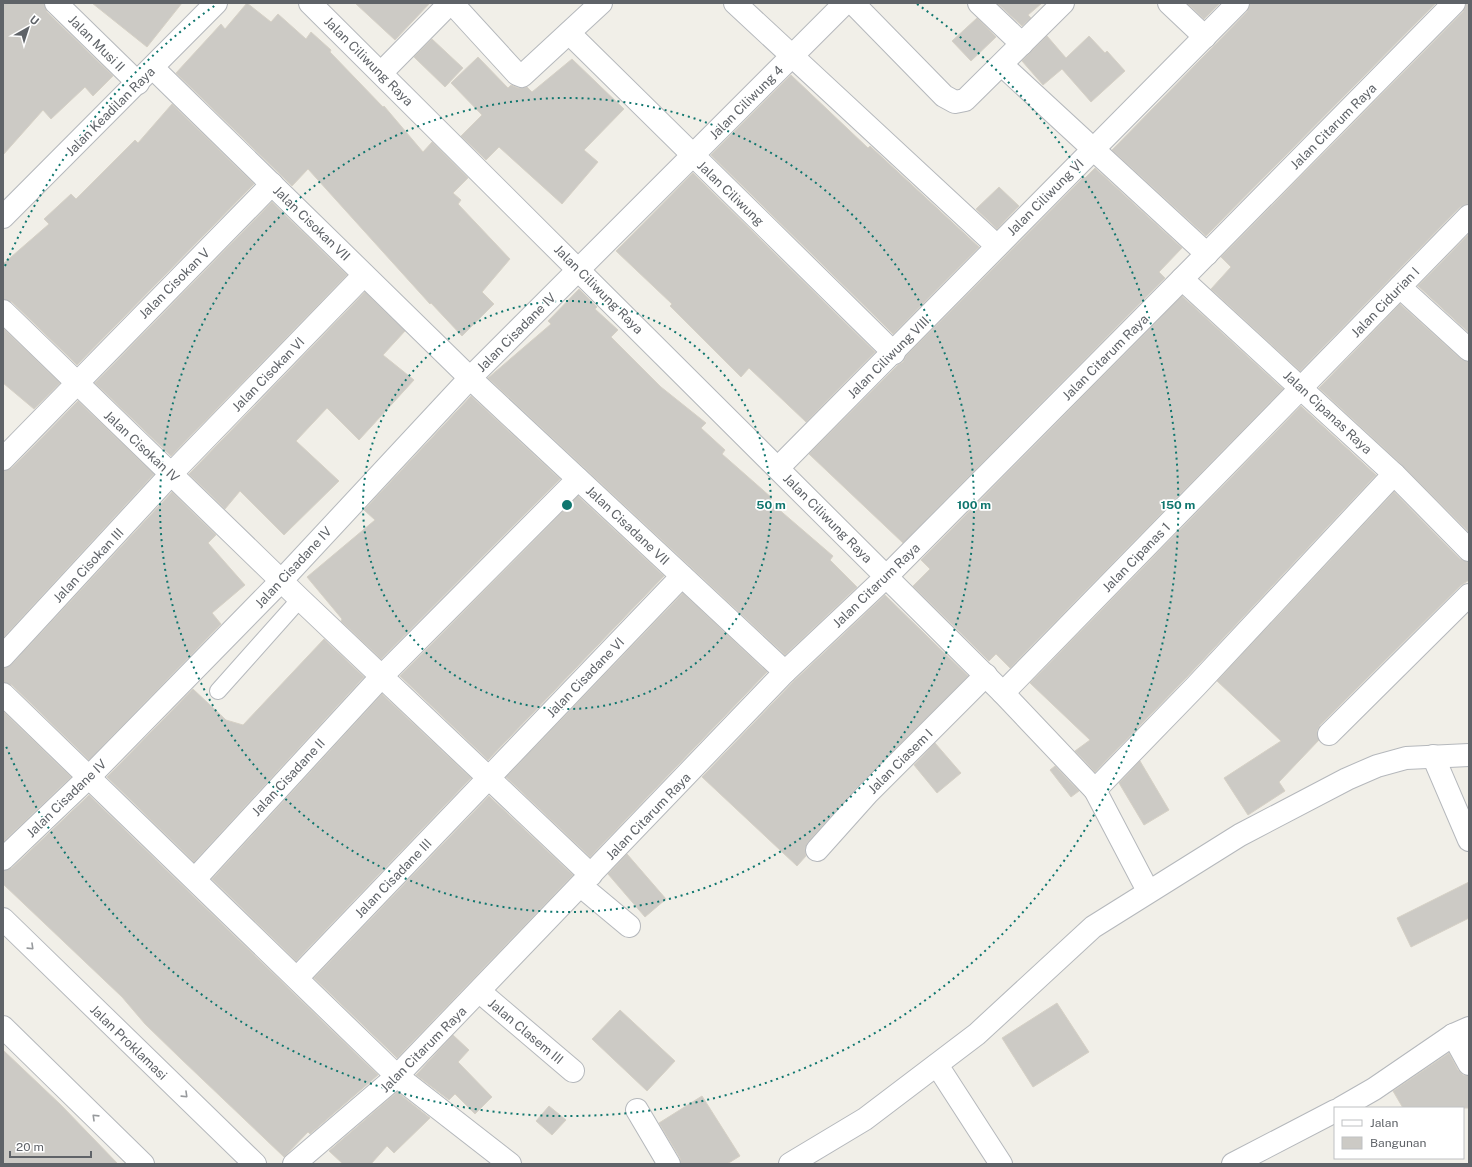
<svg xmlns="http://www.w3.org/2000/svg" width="1472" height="1167" viewBox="0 0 1472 1167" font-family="'Public Sans',sans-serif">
<rect width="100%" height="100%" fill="#f1efe8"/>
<!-- building -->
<g fill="#cccac5" stroke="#d6d1c6">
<path d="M3,3h41l3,9 66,64 -20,20 -8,-9 -34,32 -8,-9 -40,45z"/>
<path d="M92,3h90l-35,44z"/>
<path d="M247,3l24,19 7,-8 28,25 5,-7 20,18 -1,2 53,55 1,-1 39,46 9,-10 36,36 -15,15 8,7 -3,4 52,55 -28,33 12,12 -32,32 -31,-33 -1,1 -122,-135 -16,17 -116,-113 45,-49 4,5z"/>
<path d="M355,3h75l-35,37z"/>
<path d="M997,3h45l-14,12 3,3 -9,8z"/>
<path d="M1187,3h33l-16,16z"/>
<path d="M1250,3h186l-230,233 -94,-86 135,-138z"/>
<path d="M1466,3h3v201l-9,3 -160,164 -89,-82 20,-22 -10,-10 242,-245z"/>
<path d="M977,18l19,19 -25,24 -19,-20z"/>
<path d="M1047,36l19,22 23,-22 16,17 2,-2 18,20 -34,31 -29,-33 -19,16 -21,-24z"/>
<path d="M432,39l31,29 -18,19 -31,-30z"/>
<path d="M478,57l30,31 3,-3 7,3 9,-1 5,5 40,-33 52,50 -40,41 14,12 -36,42 -63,-57 -13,13 -25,-24 21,-21 -31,-32z"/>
<path d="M791,75l77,73 2,-2 109,101 -86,87 -182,-179z"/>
<path d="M172,104l82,80 -177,181 -65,-63 -9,-3v-35l46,-40 -5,-5 27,-25 5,5 59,-59 3,3z"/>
<path d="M1095,168l87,80 -23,24 6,6 -262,265 -94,-89 89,-89 5,-3 3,-6 178,-179 1,1z"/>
<path d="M693,173l182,179 -69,70 -57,-54 -8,9 -71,-71 2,-2 -56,-53z"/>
<path d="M999,187l20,19 -22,23 -21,-20z"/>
<path d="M272,202l75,73 -176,181 -76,-73z"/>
<path d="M1469,234v99l-51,-47z"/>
<path d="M579,289l18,18 -2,2 23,21 -7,7 50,50 45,36 -5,5 24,22 -3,4 50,44 -3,3 64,55 -3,4 27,27 -72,68 -297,-277 63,-54 -3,-3z"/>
<path d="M365,292l40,39 -22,24 31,25 -55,60 -32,-32 -31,33 43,40 -55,54 -44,-44 -15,18 -36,-35z"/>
<path d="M1182,296l101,93 -273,279 -14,-14 -7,7 -76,-75 17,-17 -9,-9z"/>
<path d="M1400,304l61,55 8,3v170l-67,-67 -83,-77z"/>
<path d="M3,328l57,55 -26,26 -31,-26z"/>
<path d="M471,396l89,83 -179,180 -40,-38 1,-2 -35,-42 68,-57 -11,-10z"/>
<path d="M78,401l76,73 -151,164v-167l9,-3z"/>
<path d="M1301,406l75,69 -189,202 -92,95 -20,-21 15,-11 -60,-57z"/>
<path d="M172,492l44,43 -8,8 37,42 -33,28 9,11 -132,136 -77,-75 -9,-3v-14l9,-4z"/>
<path d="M1394,492l66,67 9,3v18l-9,6 -140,139 -3,6 2,9 -40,42 6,9 -37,24 -24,-37 57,-37 -64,-60z"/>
<path d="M578,496l86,80 -176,184 -88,-84z"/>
<path d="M683,593l84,79 -177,185 -84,-80z"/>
<path d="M885,595l83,81 -109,109 -51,57 -3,6 1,8 -9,10 -95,-89 92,-96z"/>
<path d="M324,639l40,38 -170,185 -87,-85 86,-88 33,31 17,5z"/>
<path d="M382,694l89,84 -175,183 -84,-82z"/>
<path d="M3,711l68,66 -68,65z"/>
<path d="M935,743l26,30 -24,20 -23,-28z"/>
<path d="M1140,761l29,49 -25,15 -25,-42z"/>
<path d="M1055,766l24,25 -8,6 -21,-27z"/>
<path d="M89,795l289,280 -68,59 -2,-2 -24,25 -104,-99 -35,-34 -23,-27 -119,-113v-13l9,-3z"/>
<path d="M489,796l84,79 -176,183 -83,-80z"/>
<path d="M627,854l39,45 -21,18 -37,-43z"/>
<path d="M1469,882v36l-58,29 -14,-29z"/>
<path d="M1057,1003l32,49 -56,35 -31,-49z"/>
<path d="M620,1010l55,51 -28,30 -55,-52z"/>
<path d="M453,1035l16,15 -11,12 34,35 -17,17 -20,-20 -6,6 -33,-25z"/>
<path d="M3,1050l58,55 57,59h-115z"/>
<path d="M1449,1053l9,17 5,5 6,1v32h-66l-10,-17z"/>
<path d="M397,1092l33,26 -36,35 -7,-7 -16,18h-28l-14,-13z"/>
<path d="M702,1096l38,60 -13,8h-46l-1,-6 -21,-35z"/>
<path d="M549,1106l17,14 -14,15 -16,-14z"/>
</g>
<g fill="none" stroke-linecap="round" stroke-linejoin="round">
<!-- service casing -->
<g stroke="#b5b8bc" stroke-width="18">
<path id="service" d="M218,691l82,-92"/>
</g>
<!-- minor casing -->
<g stroke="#b5b8bc" stroke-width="24">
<g id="minor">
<path d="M56,3l82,80"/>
<path d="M310,3l693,690 92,97 53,101"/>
<path d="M452,3l65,71 5,2 79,-73"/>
<path d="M735,3l262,243"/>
<path d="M853,3l91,93 11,6 10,-2 98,-97"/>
<path d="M979,3l43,41"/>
<path d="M1169,3l36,34"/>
<path d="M569,33l325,320"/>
<path d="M1002,65l205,189"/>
<path d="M153,68l317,310 315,294"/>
<path d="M381,73l69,-70"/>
<path d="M1182,279l212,195 75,76"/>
<path d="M1400,287l69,63"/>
<path d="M3,311l297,288 291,276"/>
<path d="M3,459l269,-275"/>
<path d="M778,468l460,-465"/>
<path d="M3,656l169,-183 192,-198"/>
<path d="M1003,693l466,-477"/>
<path d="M3,694l394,382 113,88"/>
<path d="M1329,734l140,-139"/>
<path d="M1433,756l36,84"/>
<path d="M1095,790l101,-104 198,-212"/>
<path d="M817,850l51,-57 118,-118"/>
<path d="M3,859l87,-83 191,-195 189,-203 375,-375"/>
<path d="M195,879l187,-203 196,-197"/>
<path d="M581,886l48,40"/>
<path d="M3,919l252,245"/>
<path d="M297,978l385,-402"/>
<path d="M480,992l93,79"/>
<path d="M3,1027l140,137"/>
<path d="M1453,1035l16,29"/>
<path d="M937,1065l64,99"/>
<path d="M1341,1108l33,-19 79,-54 16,-7"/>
<path d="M637,1110l32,54"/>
<path d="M294,1164l103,-88 388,-404 102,-96 295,-297 272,-276"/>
<path d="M790,1164l75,-45 112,-85 116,-107 147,-92 107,-56 30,-13 29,-8 63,-3"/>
<path d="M1233,1164l102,-53"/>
</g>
</g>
<!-- tertiary casing -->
<g stroke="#b5b8bc" stroke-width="24">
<path id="tertiary" d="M3,217l213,-214"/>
</g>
<!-- service -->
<use href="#service" stroke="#fff" stroke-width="16"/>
<!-- minor -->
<use href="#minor" stroke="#fff" stroke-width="22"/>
<!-- tertiary -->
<use href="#tertiary" stroke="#fff" stroke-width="22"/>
</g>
<!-- one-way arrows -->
<defs><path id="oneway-chevron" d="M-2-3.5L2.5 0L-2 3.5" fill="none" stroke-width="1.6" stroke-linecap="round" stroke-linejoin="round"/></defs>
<g stroke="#979a9d">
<use href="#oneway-chevron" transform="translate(31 947) rotate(44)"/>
<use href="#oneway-chevron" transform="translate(185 1095) rotate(44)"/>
<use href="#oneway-chevron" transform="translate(95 1117) rotate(-136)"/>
</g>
<!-- distance rings -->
<g fill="none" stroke="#0f766e" stroke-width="2" stroke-dasharray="2 4">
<circle cx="567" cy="505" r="204"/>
<circle cx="567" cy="505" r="407"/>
<path d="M5 266A611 611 0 0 1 217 4M917 4A611 611 0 1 1 5 744"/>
</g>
<g text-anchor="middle" stroke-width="3.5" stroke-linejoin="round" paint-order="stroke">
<!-- street labels -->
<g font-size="13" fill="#5f6368" stroke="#fff">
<text transform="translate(97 43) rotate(45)" y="5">Jalan Musi II</text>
<text transform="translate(369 61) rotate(45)" y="5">Jalan Ciliwung Raya</text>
<text transform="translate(746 102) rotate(-45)" y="5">Jalan Ciliwung 4</text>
<text transform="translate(110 111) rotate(-45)" y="5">Jalan Keadilan Raya</text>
<text transform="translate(1333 126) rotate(-45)" y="5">Jalan Citarum Raya</text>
<text transform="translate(731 193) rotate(44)" y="5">Jalan Ciliwung</text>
<text transform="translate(1045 197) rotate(-45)" y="5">Jalan Ciliwung VI</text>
<text transform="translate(312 223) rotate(44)" y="5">Jalan Cisokan VII</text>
<text transform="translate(174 283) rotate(-45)" y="5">Jalan Cisokan V</text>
<text transform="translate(599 289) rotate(45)" y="5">Jalan Ciliwung Raya</text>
<text transform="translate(1385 302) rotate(-46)" y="5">Jalan Cidurian I</text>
<text transform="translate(516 332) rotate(-45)" y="5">Jalan Cisadane IV</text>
<text transform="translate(888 357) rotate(-45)" y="5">Jalan Ciliwung VIII</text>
<text transform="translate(1105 357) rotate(-45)" y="5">Jalan Citarum Raya</text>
<text transform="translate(268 374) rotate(-46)" y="5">Jalan Cisokan VI</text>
<text transform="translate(1328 412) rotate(43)" y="5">Jalan Cipanas Raya</text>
<text transform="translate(142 446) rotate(43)" y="5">Jalan Cisokan IV</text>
<text transform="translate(828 518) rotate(45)" y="5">Jalan Ciliwung Raya</text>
<text transform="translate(628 525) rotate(43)" y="5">Jalan Cisadane VII</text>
<text transform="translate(1136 557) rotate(-46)" y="5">Jalan Cipanas 1</text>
<text transform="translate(88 565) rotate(-47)" y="5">Jalan Cisokan III</text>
<text transform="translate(293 567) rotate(-47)" y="5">Jalan Cisadane IV</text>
<text transform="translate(876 585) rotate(-44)" y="5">Jalan Citarum Raya</text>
<text transform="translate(585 677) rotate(-46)" y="5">Jalan Cisadane VI</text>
<text transform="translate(900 761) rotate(-45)" y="5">Jalan Ciasem I</text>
<text transform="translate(288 777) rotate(-47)" y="5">Jalan Cisadane II</text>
<text transform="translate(66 798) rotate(-44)" y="5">Jalan Cisadane IV</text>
<text transform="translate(648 816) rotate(-46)" y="5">Jalan Citarum Raya</text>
<text transform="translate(393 878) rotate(-46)" y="5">Jalan Cisadane III</text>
<text transform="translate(526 1031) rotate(40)" y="5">Jalan Clasem III</text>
<text transform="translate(129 1042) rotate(44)" y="5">Jalan Proklamasi</text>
<text transform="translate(423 1049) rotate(-45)" y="5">Jalan Citarum Raya</text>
</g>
</g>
<circle cx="567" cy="505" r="6" fill="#0f766e" stroke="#fff" stroke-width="2"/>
<g font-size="12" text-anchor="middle" font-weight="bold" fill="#0f766e" stroke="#fff" stroke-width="3.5" stroke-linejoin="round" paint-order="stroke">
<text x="771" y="509">50 m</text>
<text x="974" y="509">100 m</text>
<text x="1178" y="509">150 m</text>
</g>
<!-- border -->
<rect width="1472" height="1167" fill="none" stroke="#5f6368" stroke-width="8"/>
<!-- legend -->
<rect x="1334" y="1107" width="130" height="52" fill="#ffffff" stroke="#bfc1c3"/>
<rect x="1342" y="1120" width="20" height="6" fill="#ffffff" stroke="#bfc1c3"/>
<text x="1370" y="1127" font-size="12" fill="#5f6368">Jalan</text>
<rect x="1342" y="1137" width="20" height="12" fill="#cccac5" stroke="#bfc1c3"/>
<text x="1370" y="1147" font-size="12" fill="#5f6368">Bangunan</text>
<!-- north arrow -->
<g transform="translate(28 28) rotate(39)" stroke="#ffffff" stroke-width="3" paint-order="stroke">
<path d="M0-3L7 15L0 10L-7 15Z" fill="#5f6368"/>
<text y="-6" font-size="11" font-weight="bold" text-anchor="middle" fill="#5f6368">U</text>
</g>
<!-- scale -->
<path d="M10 1151v6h81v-6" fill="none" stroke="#5f6368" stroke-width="2"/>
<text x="16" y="1151" font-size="12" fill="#5f6368" stroke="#ffffff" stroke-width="3" paint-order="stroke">20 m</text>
</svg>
